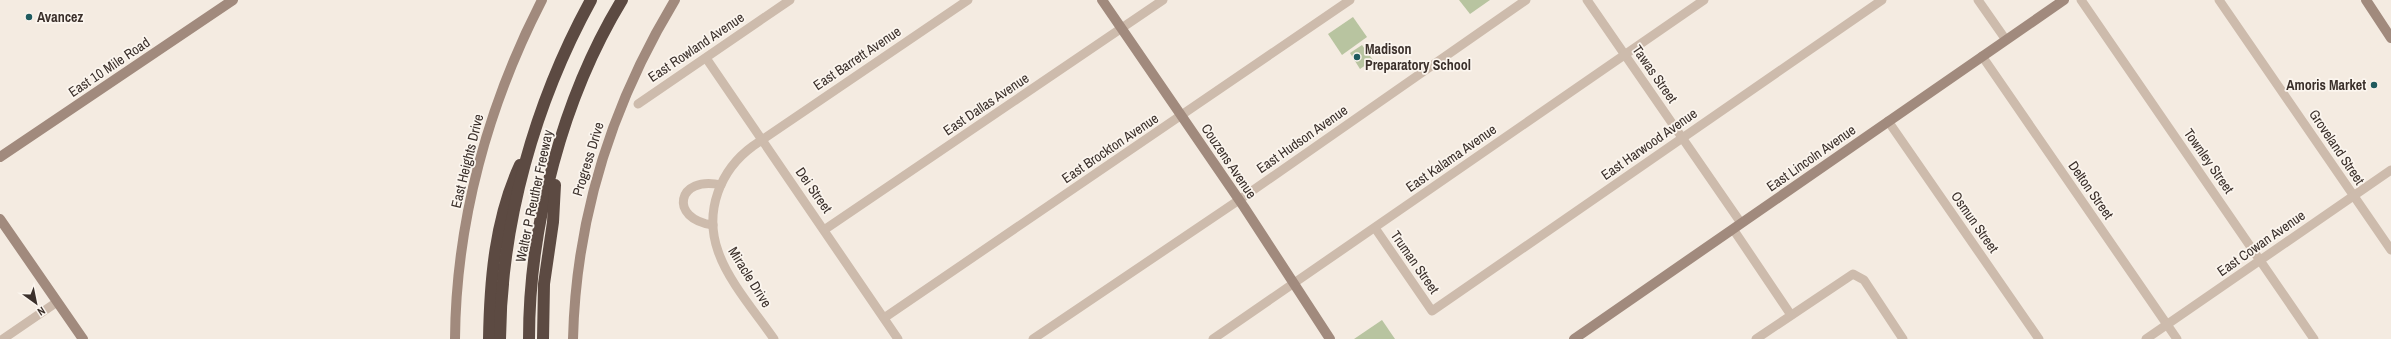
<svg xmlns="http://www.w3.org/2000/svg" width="2391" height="339" viewBox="0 0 2391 339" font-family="'Archivo Narrow',sans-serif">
<rect width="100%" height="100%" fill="#f4ebe1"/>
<!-- green -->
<g fill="#b8c4a0">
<path d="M1459,0h31l-20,14z"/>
<path d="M1353,17l14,20 -25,18 -14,-21z"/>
<path d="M1362,45l11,15 -13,9 -10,-16z"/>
<path d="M1382,320l13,19h-41z"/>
</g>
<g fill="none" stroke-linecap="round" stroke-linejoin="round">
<!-- street -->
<g stroke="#cdbbac" stroke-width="9">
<path d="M1587,0l154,223"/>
<path d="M1978,0l28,40"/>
<path d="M2081,0l233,339"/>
<path d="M2219,0l172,250"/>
<path d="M1982,56l195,283"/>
<path d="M706,58l192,281"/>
<path d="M638,104l152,-104"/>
<path d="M1888,121l151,218"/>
<path d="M713,225c-45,-6 -36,-50 8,-40"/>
<path d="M1375,228l57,83 450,-311"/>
<path d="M1733,229l58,86"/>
<path d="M824,230l339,-230"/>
<path d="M884,318l466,-318"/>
<path d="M3,339l54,-37"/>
<path d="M774,339c-18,-26 -46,-58 -56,-88 -14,-40 2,-81 35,-105l215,-146"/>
<path d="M1033,339l206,-139 287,-200"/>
<path d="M1213,339l491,-339"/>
<path d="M1756,339l97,-65 11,6 39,59"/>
<path d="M2146,339l245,-169"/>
</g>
<!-- secondary -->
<g stroke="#a18a7d" stroke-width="10">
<path d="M1102,0l142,207 86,132"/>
<path d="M2366,0l25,38"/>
<path d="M0,157l233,-157"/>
<path d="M0,219l83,120"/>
<path d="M455,339c1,-118 33,-234 87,-339"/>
<path d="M573,339c3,-121 39,-235 102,-339"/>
<path d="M1574,339l490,-339"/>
</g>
<!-- highway -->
<g stroke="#5c4a42" stroke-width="12">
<path d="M489,339c1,-59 6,-120 31,-174"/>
<path d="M500,339c1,-117 35,-237 91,-339"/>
<path d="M529,339c0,-114 34,-242 93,-339"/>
<path d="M543,339l1,-55 9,-62 2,-37"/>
</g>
</g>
<!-- markers -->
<g fill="#1f5a5e" stroke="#fbf5ee" stroke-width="1.5">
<circle cx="29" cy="17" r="4"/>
<circle cx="1357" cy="57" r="4"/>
<circle cx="2374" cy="85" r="4"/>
</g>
<g text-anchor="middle" stroke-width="3.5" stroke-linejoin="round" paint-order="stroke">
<!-- poi labels -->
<g font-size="14" font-weight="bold" fill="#3b302b" stroke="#fbf5ee" text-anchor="start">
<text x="37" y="22">Avancez</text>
<text x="1365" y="54">Madison<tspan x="1365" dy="16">Preparatory School</tspan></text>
<text x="2366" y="90" text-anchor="end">Amoris Market</text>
</g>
<!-- street labels -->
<g font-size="14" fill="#3b302b" stroke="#fbf5ee">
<text transform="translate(696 47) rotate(-34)" y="5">East Rowland Avenue</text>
<text transform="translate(857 58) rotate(-34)" y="5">East Barrett Avenue</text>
<text transform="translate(109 67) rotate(-34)" y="5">East 10 Mile Road</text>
<text transform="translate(1655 74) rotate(55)" y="5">Tawas Street</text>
<text transform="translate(986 104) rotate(-34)" y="5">East Dallas Avenue</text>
<text transform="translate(1302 139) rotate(-35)" y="5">East Hudson Avenue</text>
<text transform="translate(1649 144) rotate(-35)" y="5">East Harwood Avenue</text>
<text transform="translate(2337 147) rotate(56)" y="5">Groveland Street</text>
<text transform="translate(1110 148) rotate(-34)" y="5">East Brockton Avenue</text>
<text transform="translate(1451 158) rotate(-35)" y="5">East Kalama Avenue</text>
<text transform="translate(1811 158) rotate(-35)" y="5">East Lincoln Avenue</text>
<text transform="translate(588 159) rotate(-73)" y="5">Progress Drive</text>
<text transform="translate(467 161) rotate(-76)" y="5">East Heights Drive</text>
<text transform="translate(1229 161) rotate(56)" y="5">Couzens Avenue</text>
<text transform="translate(2209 161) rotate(55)" y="5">Townley Street</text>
<text transform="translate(814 190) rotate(55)" y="5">Dei Street</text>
<text transform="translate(2091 190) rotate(55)" y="5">Delton Street</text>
<text transform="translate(534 196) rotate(-78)" y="5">Walter P Reuther Freeway</text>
<text transform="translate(1975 222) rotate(55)" y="5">Osmun Street</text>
<text transform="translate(2261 243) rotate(-35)" y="5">East Cowan Avenue</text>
<text transform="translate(1415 262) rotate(55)" y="5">Truman Street</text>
<text transform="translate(750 277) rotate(58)" y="5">Miracle Drive</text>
</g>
</g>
<!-- north arrow -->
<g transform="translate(36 303) rotate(147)" stroke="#fbf5ee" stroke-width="3" paint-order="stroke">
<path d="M0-3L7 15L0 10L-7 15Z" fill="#3b302b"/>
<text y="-6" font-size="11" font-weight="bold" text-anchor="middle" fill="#3b302b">N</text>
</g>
</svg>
